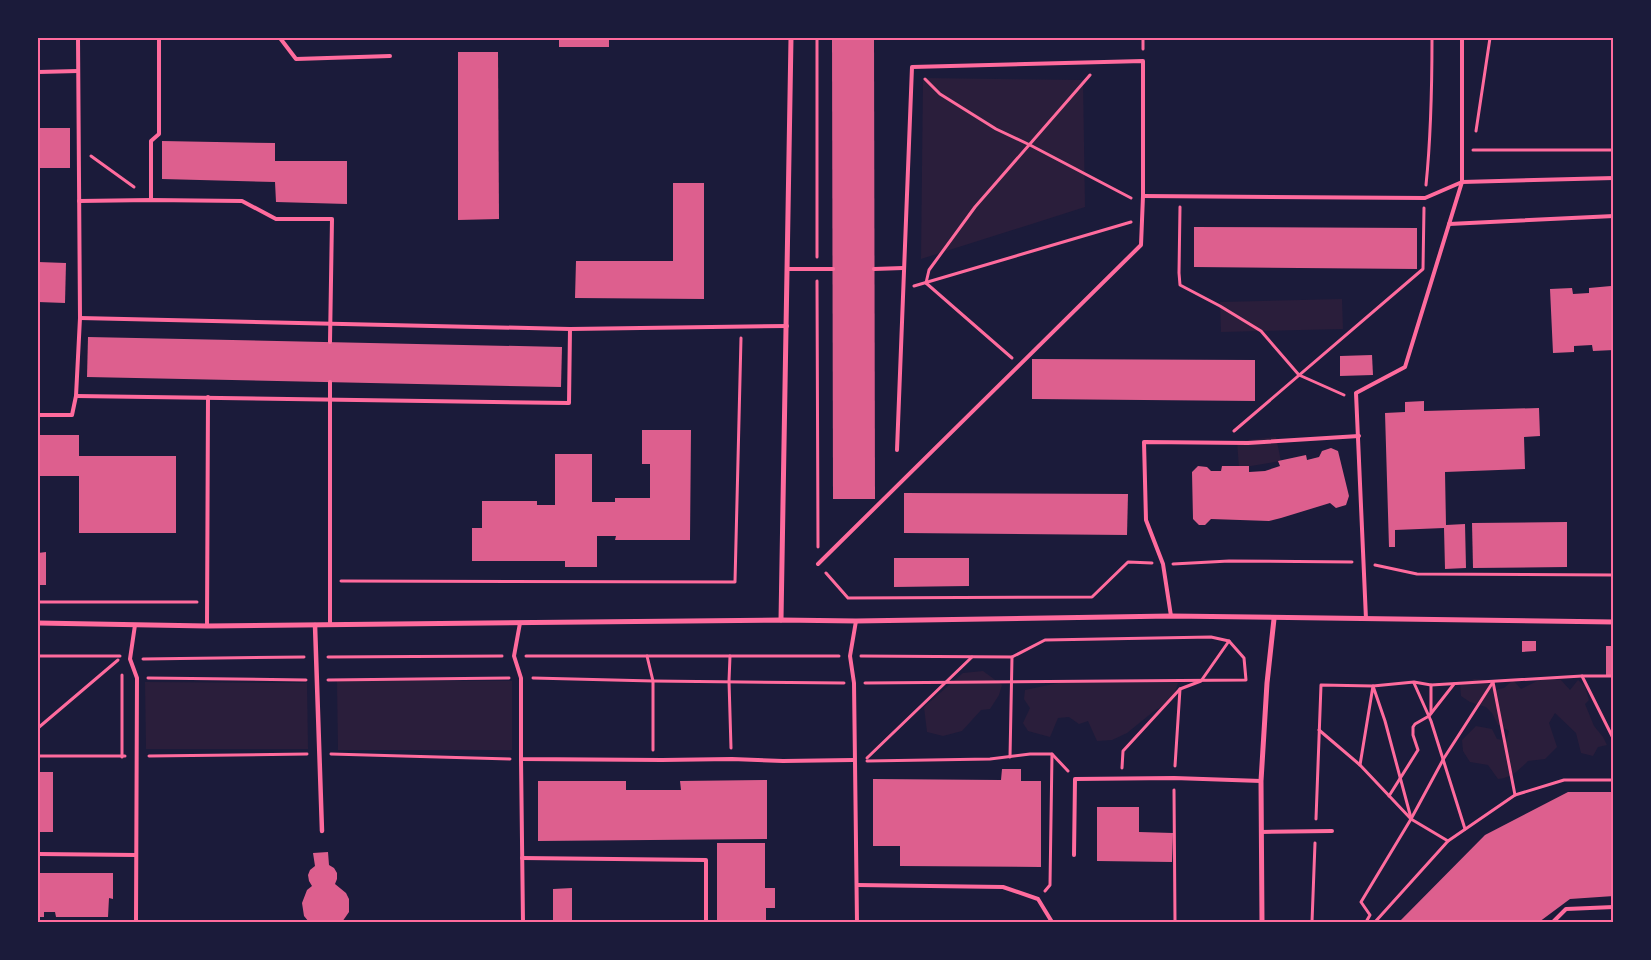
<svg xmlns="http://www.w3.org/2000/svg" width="1651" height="960" viewBox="0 0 1651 960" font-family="Roboto,sans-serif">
<rect width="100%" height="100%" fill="#1b1b3a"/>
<!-- green -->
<g fill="#2a1e3b">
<path d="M923,78l160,2 2,127 -164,52z"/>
<path d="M1342,299l1,30 -122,3 -1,-30z"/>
<path d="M1276,437l5,24 -42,7 -2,-27z"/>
<path d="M983,671l19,14 -3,10 -9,14 -9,1 -19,21 -19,5 -16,-4 -3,-25 39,-34z"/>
<path d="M1549,678l12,2 9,10 8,-10 7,6 4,14 -4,4 9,22 9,11 4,8 -9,2 -5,9 -12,-3 -5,-20 -21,-20 -6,10 8,24 -12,12 -17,2c-9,9 -17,17 -30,18l-10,-14 -18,-3 -7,-11 -1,-11 14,-14 16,3 5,10 9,2 3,-10 -11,-6 -6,-12 -6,-6 -16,-5 -9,-6 -1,-12 14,-5 12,1 9,10 9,-2 9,-8 8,9 16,-8z"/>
<path d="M337,681h175v69h-174z"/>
<path d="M145,682l162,1 1,66h-162z"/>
<path d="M1058,683h120l-6,18 -18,10 -27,22 -15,7 -15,1 -9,-20 -9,3 -10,-7 -11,1 -8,19 -22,-6 -5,-8 7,-15 -6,-9 1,-9z"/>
</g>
<!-- building -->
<g fill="#dd5f8e">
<rect x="559" y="38" width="50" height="9"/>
<path d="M832,38h42l1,461h-42z"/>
<path d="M458,52h40l1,167 -41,1z"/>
<rect x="38" y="128" width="32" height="40"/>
<path d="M162,141l113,2v18h72v43l-71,-2 -1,-20 -113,-3z"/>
<path d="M673,183h31v116l-129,-1 1,-37h97z"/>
<path d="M1194,227l223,1v41l-223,-2z"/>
<path d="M38,262l28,1 -1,40 -27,-1z"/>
<path d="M1611,286l3,64 -21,1 -1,-6 -18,1v6l-21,1 -3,-64 22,-1 1,6 16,-1v-5z"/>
<path d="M88,337l474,10 -1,40 -474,-10z"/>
<path d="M1372,355l1,20 -33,1v-20z"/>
<path d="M1032,359l223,1v41l-223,-2z"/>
<path d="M1424,401v10l115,-3 1,28 -16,1 1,32 -80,3 1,53 19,-1 1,44 -21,1 -1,-41 -49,2v17h-6l-4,-134 20,-1v-10z"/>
<path d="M642,430h49l-1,110h-75l1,-4h-19v31h-32v-6h-93v-33h10v-27h55v4h18v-51h37v48h23v-4h35v-34h-8z"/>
<path d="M38,435h41v21h97v77h-97v-57h-41z"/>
<path d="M1331,448l7,3 11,45 -3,9 -10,3 -6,-5 -49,15 -12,3 -58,-2 -6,6h-6l-6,-6 -1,-47 6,-6 9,1 4,4h10l1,-5h27v6l16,-1 15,-5 -2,-5 28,-6 1,5 12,-3 3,-6z"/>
<path d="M1614,466v31h-2l-1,-30z"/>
<path d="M904,493l224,1 -1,41 -223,-2z"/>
<path d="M1567,522v45l-94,1 -1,-45z"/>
<path d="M46,552v33h-8v-32z"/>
<path d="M894,558h75v28l-75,1z"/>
<path d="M1522,641h14v10l-14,1z"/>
<rect x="1606" y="646" width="8" height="29"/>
<path d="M1002,769h19v12h20v86l-141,-1v-20h-27v-67l128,1z"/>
<rect x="38" y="772" width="15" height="60"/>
<path d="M767,780v59l-229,2v-60h88v9h55l-1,-9z"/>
<path d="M1568,792h46v104l-44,3 -31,23h-140l86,-87z"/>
<path d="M1097,807h42v25l34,1 -1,29 -75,-1z"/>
<path d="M717,843h48v45h10v20h-9v14h-49z"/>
<path d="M328,852l1,13 5,3 3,5v6l-2,5 11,9 3,6v13l-7,10h-33l-5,-6 -2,-13 5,-13 5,-4 -3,-5 -1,-6 2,-5 5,-4 -2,-13z"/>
<path d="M38,873h75v26l-4,-1 -1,19h-52l-1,-5h-11v5h-6z"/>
<path d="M572,888v32h-19v-31z"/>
</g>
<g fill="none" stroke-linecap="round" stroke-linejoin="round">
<!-- path -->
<g stroke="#ff6b9d" stroke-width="3">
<path d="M817,38v219"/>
<path d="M1143,49v-11"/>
<path d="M925,79l15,15 56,35 34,16 101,53"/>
<path d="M1476,131l14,-93"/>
<path d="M1473,150h141"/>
<path d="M91,156l43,31"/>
<path d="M1426,185c5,-49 6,-98 6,-147"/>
<path d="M1180,207l-1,66 1,12 40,21 41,25 38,44 45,20"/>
<path d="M817,281l1,266"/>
<path d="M926,283l3,-13 46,-63 115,-132"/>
<path d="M926,283l86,75"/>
<path d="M914,286l217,-64"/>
<path d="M1234,431l189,-162 1,-61"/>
<path d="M1173,564l56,-3 123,1"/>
<path d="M1375,565l42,9 197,1"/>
<path d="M826,573l22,25 244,-1 36,-35 24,1"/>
<path d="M341,581l394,1 6,-244"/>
<path d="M38,602h159"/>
<path d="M38,656h82"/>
<path d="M526,656h313"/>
<path d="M647,656l6,25v69"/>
<path d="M730,656l-1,25 2,67"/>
<path d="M861,656l151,1 -2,100"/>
<path d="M328,657l174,-1"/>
<path d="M143,659l161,-2"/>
<path d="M122,675v82"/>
<path d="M1582,676l32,64"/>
<path d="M148,678l158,2"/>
<path d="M533,678l120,3 191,2"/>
<path d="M328,680l181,-2"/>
<path d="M1493,682l22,113"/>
<path d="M865,683l381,-3 -2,-22 -15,-17 -18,-4 -166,3 -33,17"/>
<path d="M1414,683l17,38 34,108"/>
<path d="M1431,685v28"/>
<path d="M38,728l80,-68"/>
<path d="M1319,730l41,35 51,54 37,22"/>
<path d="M331,754l179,5"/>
<path d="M1052,754l16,17"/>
<path d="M38,756h87"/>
<path d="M149,756l158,-2"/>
<path d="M867,758l105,-101"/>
<path d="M867,761l123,-2 40,-5h22l-2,131 -5,6"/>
<path d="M1360,765l13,-79 12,35 26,97"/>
<path d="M1175,766l5,-77"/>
<path d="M1122,768l1,-17 57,-62 21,-8 28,-40"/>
<path d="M1174,790l1,132"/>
<path d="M1389,796l29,-46 -5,-15v-8l2,-3 14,-8 25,-32"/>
<path d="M1316,819l5,-134 52,1 41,-4 17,3 151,-9h32"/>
<path d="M1312,922l3,-79"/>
<path d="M1366,922l4,-7 -9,-13 50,-83 33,-61 49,-76"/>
<path d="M1375,922l73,-81 67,-46 49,-15h50"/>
</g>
<!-- service -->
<g stroke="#ff6b9d" stroke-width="4">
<path d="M280,38l16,21 94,-3"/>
<path d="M38,72l40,-1"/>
<path d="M1143,196l282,2 37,-16 152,-4"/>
<path d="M151,200v-59l8,-7v-96"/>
<path d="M79,201l72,-1 91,1 34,18h56l-2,123"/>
<path d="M1449,224l165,-8"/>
<path d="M788,269h45"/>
<path d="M874,269l29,-1"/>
<path d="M80,318l490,11"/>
<path d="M330,382v243"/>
<path d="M76,396l493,7 1,-74 217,-3"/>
<path d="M38,415h34l4,-19 4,-78 -2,-280"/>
<path d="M818,564l323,-319 2,-49v-135l-231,6 -15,383"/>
<path d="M1171,616l-8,-52 -17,-44 -2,-78 104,1 111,-7"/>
<path d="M1366,619l-10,-226 49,-26 57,-185v-144"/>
<path d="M856,621l-6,35 4,27 3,239"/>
<path d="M520,623l-6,33 7,22v81l141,1 70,-1 51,2 70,-1"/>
<path d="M135,625l-5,34 7,19 -1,244"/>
<path d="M207,626l1,-229"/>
<path d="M521,759l2,163"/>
<path d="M1261,832l71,-1"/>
<path d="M38,854l98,1"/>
<path d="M1074,855l1,-76 99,-1 87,3"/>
<path d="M522,858l184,2v62"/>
<path d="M857,885l146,2 35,12 14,23"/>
<path d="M1553,922l13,-13 48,-2"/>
</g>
<!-- pedestrian -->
<path stroke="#ff6b9d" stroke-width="4.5" d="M315,625l7,206"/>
<!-- minor -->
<g stroke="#ff6b9d" stroke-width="5">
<path d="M781,620l10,-582"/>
<path d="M38,623l169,3 574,-6 75,1 315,-5 443,6"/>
<path d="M1262,922l-1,-141 6,-98 7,-64"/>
</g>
</g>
<!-- border -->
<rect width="1651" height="960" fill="none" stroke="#1b1b3a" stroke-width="78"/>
<rect x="39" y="39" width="1573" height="882" fill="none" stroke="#ff6b9d" stroke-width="2"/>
</svg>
